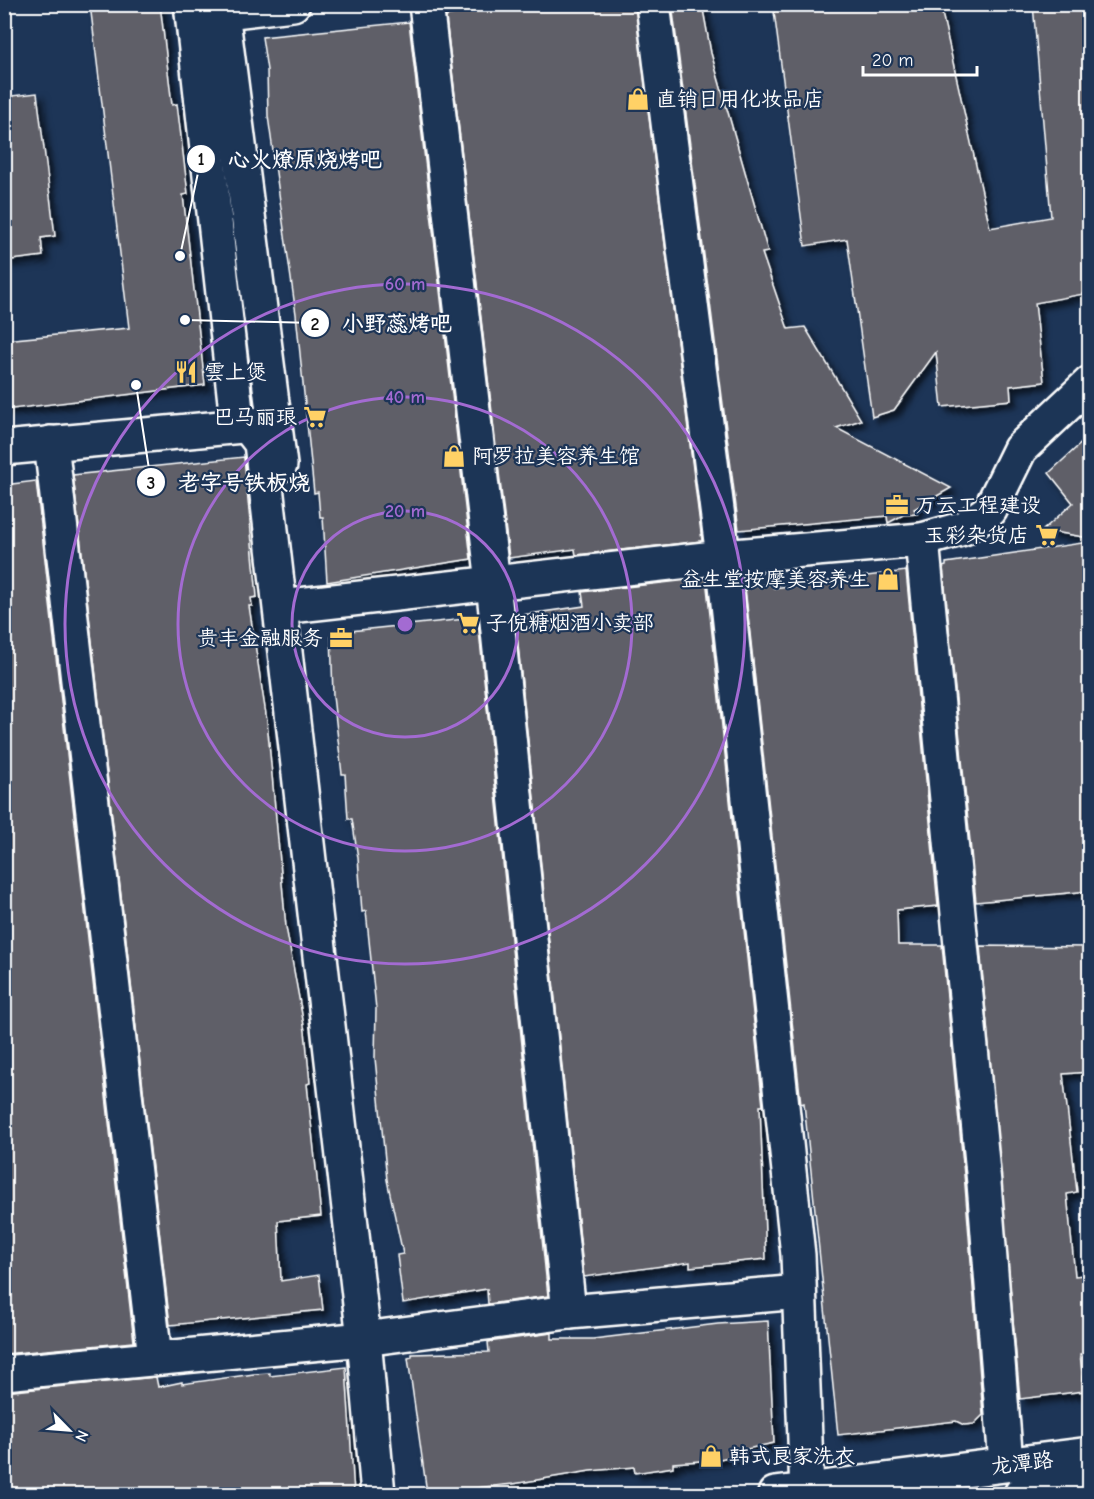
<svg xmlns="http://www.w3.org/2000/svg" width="1094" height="1499" viewBox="0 0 1094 1499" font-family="'Comic Neue','LXGW WenKai TC',sans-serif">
<defs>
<filter id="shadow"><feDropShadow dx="5.5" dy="5.5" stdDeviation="3" flood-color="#0009"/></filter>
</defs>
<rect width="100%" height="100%" fill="#1d3557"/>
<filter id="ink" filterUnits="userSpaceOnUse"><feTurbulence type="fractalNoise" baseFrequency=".0167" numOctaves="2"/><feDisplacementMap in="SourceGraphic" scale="12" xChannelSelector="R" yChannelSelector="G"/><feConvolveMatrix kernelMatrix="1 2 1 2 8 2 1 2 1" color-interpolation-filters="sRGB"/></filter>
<g filter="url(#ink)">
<!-- building -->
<g fill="#5e5f68" stroke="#fff" stroke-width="1.5" filter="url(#shadow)">
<path d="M90,4h70l12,101 5,-1 11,90 -5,1 22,190 -201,25v-70l125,-12z"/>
<path d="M536,4h99l67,537 -126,14 -1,-6 -66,9 -63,-540 2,-3z"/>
<path d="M672,4h30l9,49 57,199 -6,1 26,76 17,-2 56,93 -25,8 115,60 -37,21 3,5 -14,1 -15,8 -1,-7 -148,14z"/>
<path d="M773,4h167l50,224 61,-11 -18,-213h56v289l-54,10 9,79 -34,4 1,14 -69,7 -6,-55 -42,58 -22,7 -25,-178 -42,7z"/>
<path d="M409,22l62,537 -144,23 -4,-65h-3l-2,-25 -4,1 -18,-179 -28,-198 -1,-46 -5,-33z"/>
<path d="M37,93l18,143 -14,2 2,18 -39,5v-164z"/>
<path d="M1089,436v102l-46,-8 30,-27 -24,-30z"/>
<path d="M244,457l13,140 -6,1 1,8h-3l18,115 19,206 19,104 5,52 -3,1 14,132 -43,5 3,60 38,-6 4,35 -153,15 -97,-850z"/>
<path d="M36,481l98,861 -130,12v-869z"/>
<path d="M1089,542v349l-113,11 -33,-335 3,-1v-3z"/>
<path d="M906,571l32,335 -41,4 1,35h44l23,240 18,230 -9,9 -10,1 -8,-4 -118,14 -34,-332 -3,1 -56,-517 36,-4 -8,5z"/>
<path d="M706,578l57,528h-3l6,153 -76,8v-5l-106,15 -69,-661 69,-10 -2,-14z"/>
<path d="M475,618l3,3 70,675 -60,8 -1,-15 -84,14 -6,-48 6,-1 -16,-74 -12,-122 1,-49 -10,-98 -4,1 -4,-54 -6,-39h-4l-3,-45h-3l-9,-78 -2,-63z"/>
<path d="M980,946l109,1v125l-26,2 14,118 -10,2 8,82 9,-1 5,42v37h-9l4,37 -64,8z"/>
<path d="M768,1321l6,122 -32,7 1,4 -28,6 -42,3v4l-38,6 -1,-6 -44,4 -77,13 -86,9 -19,-135 4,-1v-3l77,-2 -1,-10 64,-9v6h41l125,-15z"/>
<path d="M346,1367l8,127h-350v-102l152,-15 2,10 24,-5v2l72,-10 16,-1v3z"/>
</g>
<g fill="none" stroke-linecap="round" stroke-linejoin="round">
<!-- minor casing -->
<g stroke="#fff" stroke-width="38">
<g id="minor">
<path d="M191,4l45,407 25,32 103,896 14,155"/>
<path d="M221,4l59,461"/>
<path d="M426,4l67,579 76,729"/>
<path d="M653,4l70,553 75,698 9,237"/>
<path d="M200,15l93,-11"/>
<path d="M51,443l104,915"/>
<path d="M4,448l261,-24"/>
<path d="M922,540l62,643 22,281"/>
<path d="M281,607l442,-50 199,-17 42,-12 26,-18 30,-61 70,-66"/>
<path d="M4,1373l360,-34 205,-27 230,-20"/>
</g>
</g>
<!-- secondary casing -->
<g stroke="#fff" stroke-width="38">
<g id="secondary">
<path d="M775,1494l315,-40"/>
<path d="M1021,1494l69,-8"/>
</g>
</g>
<!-- minor -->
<use href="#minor" stroke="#1d3557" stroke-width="33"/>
<!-- secondary -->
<use href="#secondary" stroke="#1d3557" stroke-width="33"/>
</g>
</g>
<!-- distance rings -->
<g fill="none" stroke="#a36bd2" stroke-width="3">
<circle cx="405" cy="624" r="113"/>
<circle cx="405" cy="624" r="227"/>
<circle cx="405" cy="624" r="340"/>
</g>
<!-- icons -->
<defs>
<g id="shop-bare" transform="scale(1.8)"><path d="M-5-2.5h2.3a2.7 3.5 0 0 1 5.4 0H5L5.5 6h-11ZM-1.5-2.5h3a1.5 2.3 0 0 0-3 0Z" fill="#ffd166" stroke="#1d3557" stroke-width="2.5" paint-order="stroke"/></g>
<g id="restaurant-bare" transform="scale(1.8)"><path d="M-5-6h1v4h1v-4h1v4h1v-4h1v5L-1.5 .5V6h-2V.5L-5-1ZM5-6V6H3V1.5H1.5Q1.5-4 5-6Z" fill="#ffd166" stroke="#1d3557" stroke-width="2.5" paint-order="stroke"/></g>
<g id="supermarket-bare" transform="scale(1.8)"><path d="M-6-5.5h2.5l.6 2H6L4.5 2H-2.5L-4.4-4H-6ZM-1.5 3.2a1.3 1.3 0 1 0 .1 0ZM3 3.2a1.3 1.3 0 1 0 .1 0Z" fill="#ffd166" stroke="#1d3557" stroke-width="2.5" paint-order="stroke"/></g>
<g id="office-bare" transform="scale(1.8)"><path d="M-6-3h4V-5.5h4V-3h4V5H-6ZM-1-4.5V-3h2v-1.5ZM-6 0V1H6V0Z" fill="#ffd166" stroke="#1d3557" stroke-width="2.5" paint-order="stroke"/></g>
</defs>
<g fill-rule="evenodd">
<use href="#shop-bare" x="638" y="99"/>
<use href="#restaurant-bare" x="186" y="372"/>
<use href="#supermarket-bare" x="315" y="417"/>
<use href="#shop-bare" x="454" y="456"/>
<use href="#office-bare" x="897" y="505"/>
<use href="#supermarket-bare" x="1047" y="535"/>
<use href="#shop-bare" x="888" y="579"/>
<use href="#supermarket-bare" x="468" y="623"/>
<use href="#office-bare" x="341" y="638"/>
<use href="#shop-bare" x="711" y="1456"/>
</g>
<g text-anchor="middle" stroke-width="4.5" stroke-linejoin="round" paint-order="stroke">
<!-- poi labels -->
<g font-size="21" fill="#fff" stroke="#1d3557" text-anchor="start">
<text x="656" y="106">直销日用化妆品店</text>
<text x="204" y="379">雲上煲</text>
<text x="297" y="424" text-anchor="end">巴马丽琅</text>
<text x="472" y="463">阿罗拉美容养生馆</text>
<text x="915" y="512">万云工程建设</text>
<text x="1029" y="542" text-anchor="end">玉彩杂货店</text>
<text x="870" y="586" text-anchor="end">益生堂按摩美容养生</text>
<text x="486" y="630">子倪糖烟酒小卖部</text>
<text x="323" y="645" text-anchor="end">贵丰金融服务</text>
<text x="729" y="1463">韩式良家洗衣</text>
</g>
<!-- street labels -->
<g font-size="21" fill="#fff" stroke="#1d3557">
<text transform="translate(1022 1463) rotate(-7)" y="7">龙潭路</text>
</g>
</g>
<circle cx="405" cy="624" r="9" fill="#a36bd2" stroke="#1d3557" stroke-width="3"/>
<g font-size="18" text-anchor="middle" font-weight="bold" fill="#a36bd2" stroke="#1d3557" stroke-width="4.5" stroke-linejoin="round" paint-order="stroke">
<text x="405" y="290">60 m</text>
<text x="405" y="403">40 m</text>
<text x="405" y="517">20 m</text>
</g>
<!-- callouts -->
<path fill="none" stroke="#fff" stroke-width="2" d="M180 256L201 159M185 320L315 323M136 385L151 482"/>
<g fill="#fff" stroke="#1d3557" stroke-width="2">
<circle cx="180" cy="256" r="6"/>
<circle cx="185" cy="320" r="6"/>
<circle cx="136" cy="385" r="6"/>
<circle cx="201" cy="159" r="15"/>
<circle cx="315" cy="323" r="15"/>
<circle cx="151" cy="482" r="15"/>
</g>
<g font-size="18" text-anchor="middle" font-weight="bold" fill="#111">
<text x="201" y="165">1</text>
<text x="315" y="330">2</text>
<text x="151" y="489">3</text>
</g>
<g font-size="22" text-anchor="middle" font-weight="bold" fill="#fff" stroke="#1d3557" stroke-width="4.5" stroke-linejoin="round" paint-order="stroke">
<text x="305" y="167">心火燎原烧烤吧</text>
<text x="397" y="331">小野蕊烤吧</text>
<text x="244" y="490">老字号铁板烧</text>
</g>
<!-- margin -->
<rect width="1094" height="1499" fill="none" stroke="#1d3557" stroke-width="24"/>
<rect x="12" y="12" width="1070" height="1475" fill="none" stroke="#fff" stroke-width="2" filter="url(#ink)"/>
<!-- north arrow -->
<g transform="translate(69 1430) rotate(115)" stroke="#1d3557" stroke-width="4.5" paint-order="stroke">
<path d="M0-4.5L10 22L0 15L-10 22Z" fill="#ffffff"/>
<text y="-9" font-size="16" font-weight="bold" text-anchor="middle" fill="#ffffff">N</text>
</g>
<!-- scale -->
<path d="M863 66v9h114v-9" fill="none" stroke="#ffffff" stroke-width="3"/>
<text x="872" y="66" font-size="18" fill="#ffffff" stroke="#1d3557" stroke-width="4.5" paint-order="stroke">20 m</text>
</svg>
